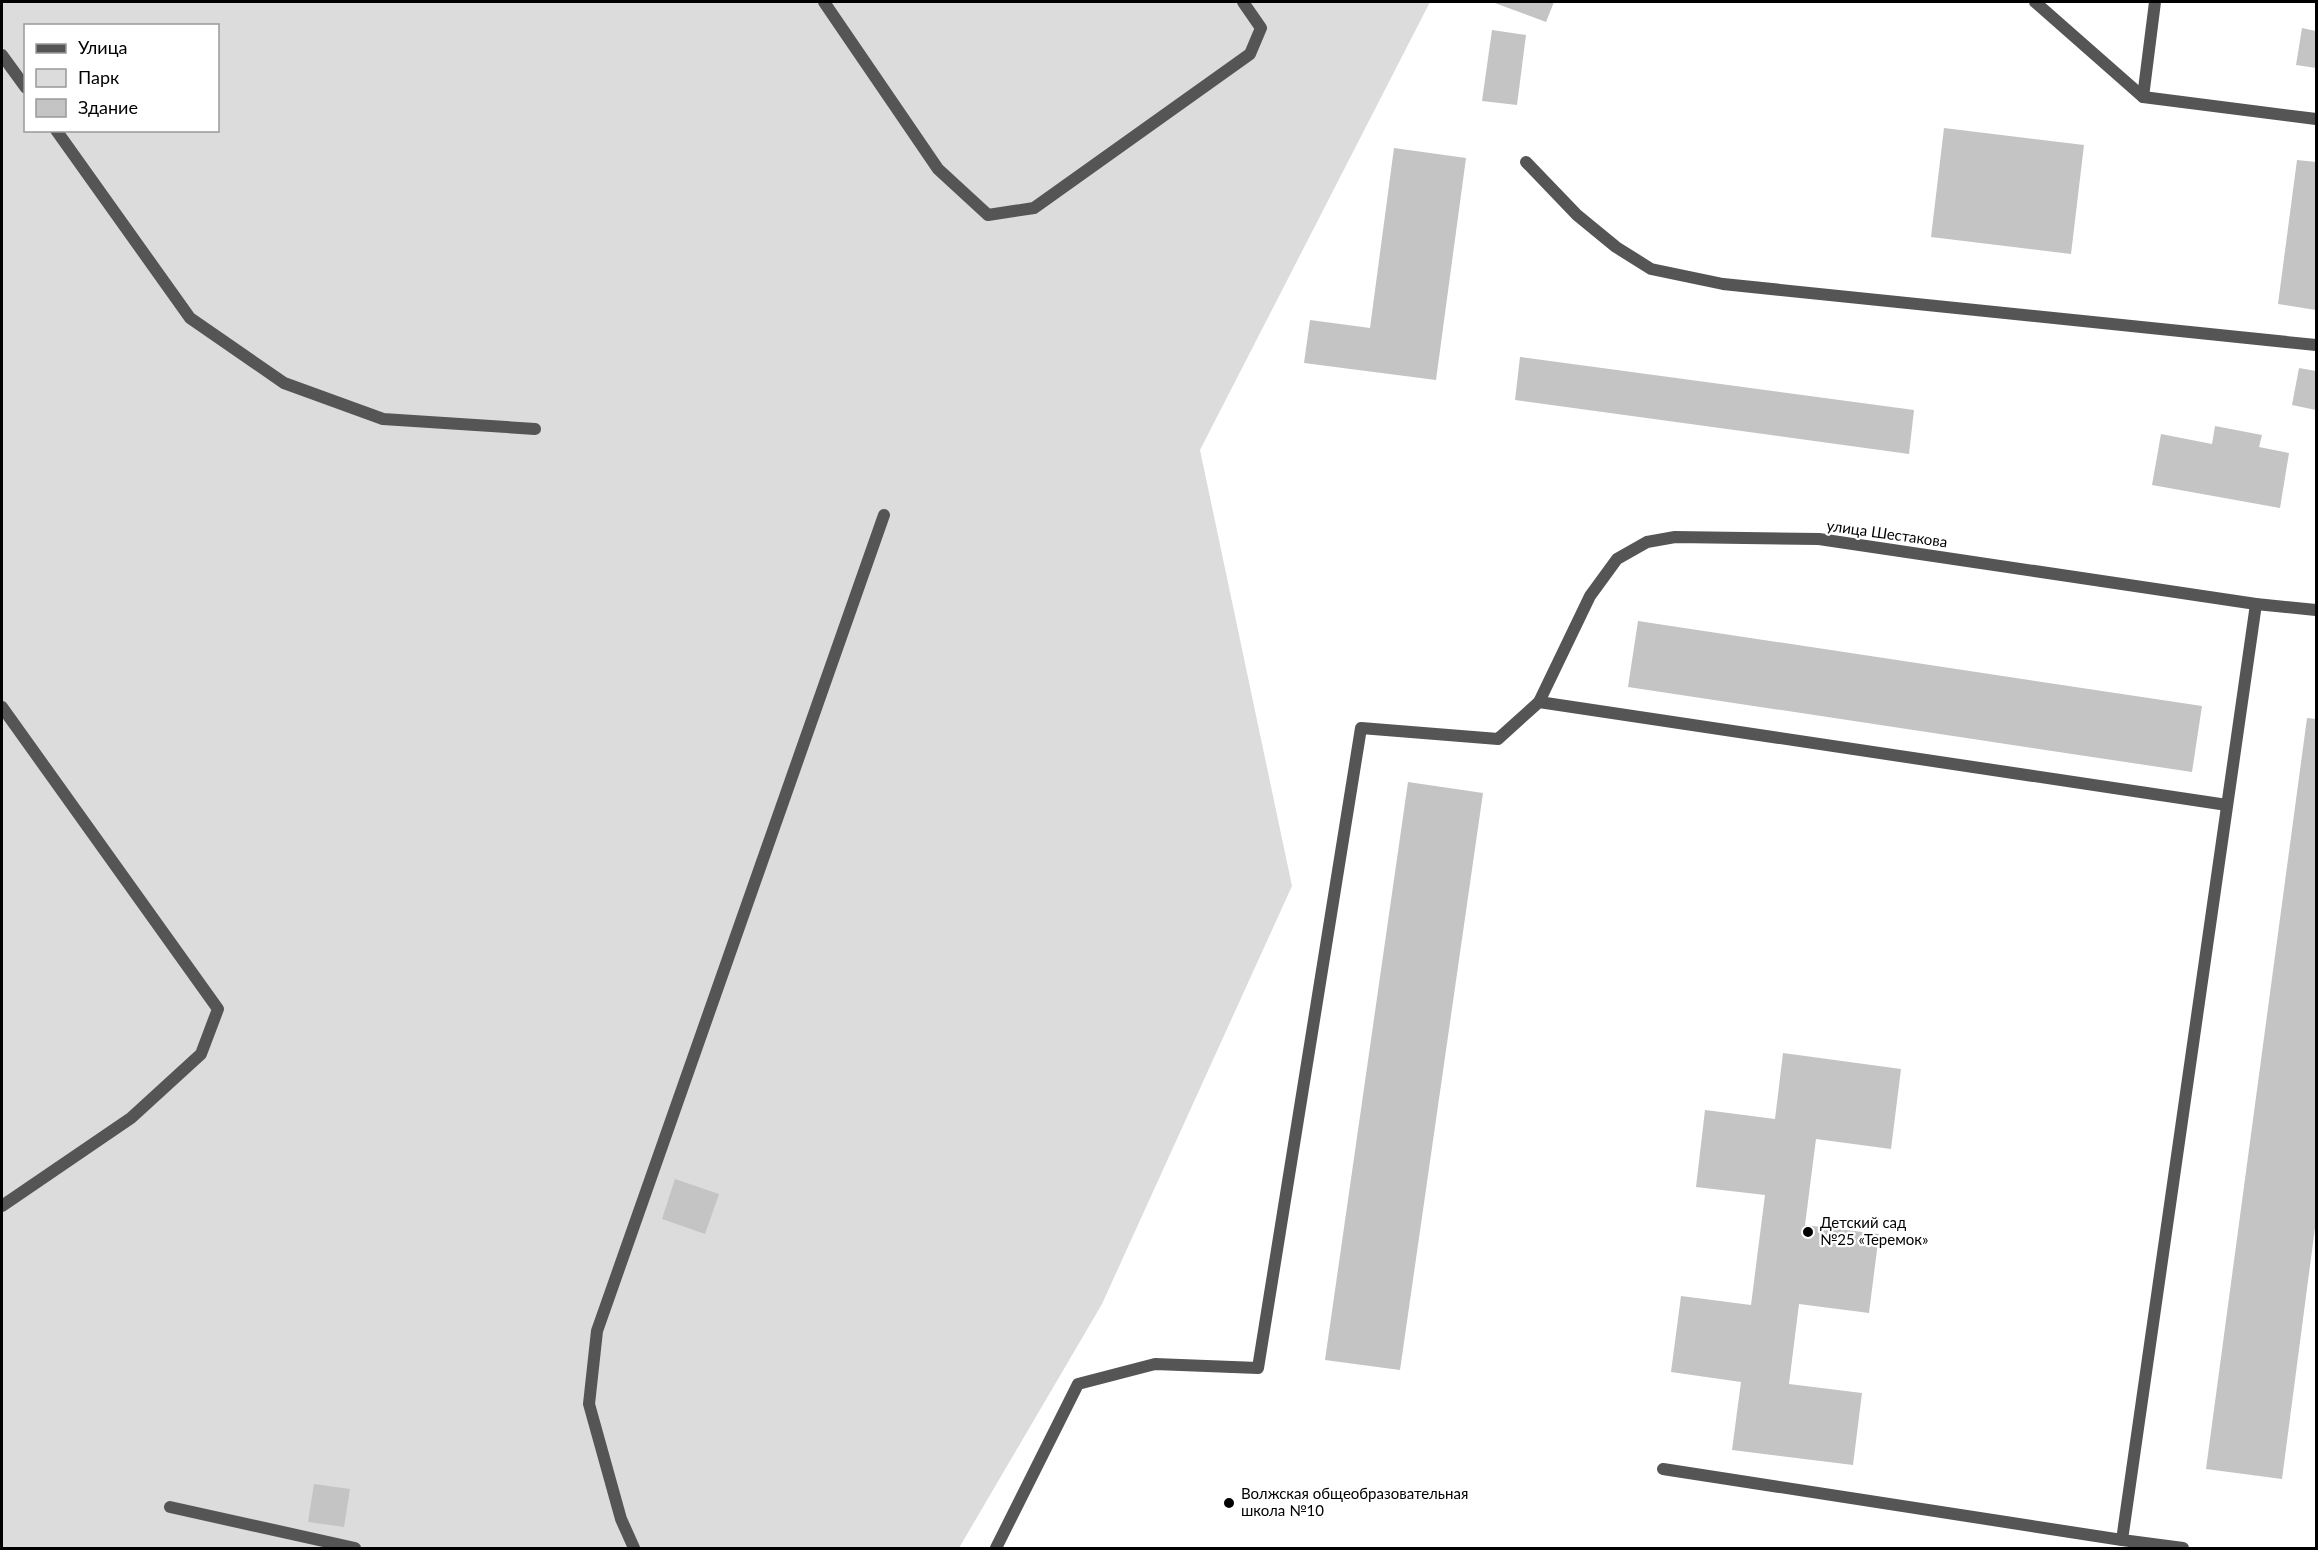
<svg xmlns="http://www.w3.org/2000/svg" width="2318" height="1550" viewBox="0 0 2318 1550" font-family="Lato,sans-serif">
<rect width="100%" height="100%" fill="#fff"/>
<!-- green -->
<path fill="#dcdcdc" fill-rule="evenodd" d="M2,2h1428l-230,448 92,436 -190,418 -143,244h-957zM26,26h192v104h-192z"/>
<!-- building -->
<g fill="#c4c4c4">
<path d="M1492,2h62l-8,20z"/>
<path d="M2302,28l14,3v37l-20,-3z"/>
<path d="M1492,30l34,5 -9,70 -35,-4z"/>
<path d="M1944,128l140,17 -13,109 -140,-17z"/>
<path d="M1394,148l72,10 -30,222 -132,-17 6,-43 60,8z"/>
<path d="M2297,160l19,2v148l-38,-6z"/>
<path d="M1520,357l394,53 -5,44 -394,-54z"/>
<path d="M2299,368l17,3v39l-24,-5z"/>
<path d="M2215,426l47,9 -3,12 30,6 -9,55 -128,-23 9,-51 51,10z"/>
<path d="M1638,621l564,85 -10,66 -564,-85z"/>
<path d="M2307,718l9,1v501l-34,259 -76,-10z"/>
<path d="M1408,782l75,11 -83,577 -75,-10z"/>
<path d="M1783,1053l118,16 -10,80 -75,-10 -11,86 74,9 -10,79 -70,-9 -10,80 73,9 -9,72 -121,-15 9,-68 -70,-10 10,-76 70,9 14,-110 -69,-8 9,-77 70,9z"/>
<path d="M675,1179l44,15 -14,40 -43,-15z"/>
<path d="M314,1484l36,5 -6,38 -36,-5z"/>
</g>
<g fill="none" stroke-linecap="round" stroke-linejoin="round">
<!-- service -->
<g stroke="#555" stroke-width="12">
<path d="M824,2l114,167 50,46 46,-7 216,-154 11,-26 -18,-26"/>
<path d="M2035,2l108,95 173,22"/>
<path d="M2,55l24,33"/>
<path d="M2143,97l12,-95"/>
<path d="M56,130l134,188 94,65 99,36 152,10"/>
<path d="M1526,162l51,53 39,32 35,22 72,15 593,61"/>
<path d="M2,707l216,302 -17,45 -70,64 -129,88"/>
<path d="M1663,1469l459,71"/>
<path d="M170,1507l185,41"/>
<path d="M634,1548l-13,-29 -32,-115 8,-73 287,-816"/>
<path d="M996,1548l82,-164 77,-20 103,4 103,-640 137,11 41,-37 688,103"/>
<path d="M2183,1548l-61,-8 134,-936"/>
</g>
<!-- minor -->
<path stroke="#555" stroke-width="12" d="M1539,702l51,-106 27,-37 30,-17 28,-5 144,2 437,65 60,6"/>
</g>
<!-- markers -->
<g fill="#000" stroke="#fff" stroke-width="2">
<circle cx="1808" cy="1232" r="6"/>
<circle cx="1229" cy="1503" r="6"/>
</g>
<g text-anchor="middle" stroke-width="4.5" stroke-linejoin="round" paint-order="stroke">
<!-- street labels -->
<g font-size="15" fill="#000" stroke="#fff">
<text transform="translate(1887 534) rotate(8)" y="5">улица Шестакова</text>
</g>
<!-- poi labels -->
<g font-size="15" fill="#000" stroke="#fff" text-anchor="start">
<text x="1820" y="1228">Детский сад<tspan x="1820" dy="17">№25 «Теремок»</tspan></text>
<text x="1241" y="1499">Волжская общеобразовательная<tspan x="1241" dy="17">школа №10</tspan></text>
</g>
</g>
<!-- border -->
<rect width="2318" height="1550" fill="none" stroke="#000000" stroke-width="6"/>
<!-- legend -->
<rect x="24" y="24" width="195" height="108" fill="#ffffff" stroke="#999999" stroke-width="1.5"/>
<rect x="36" y="44" width="30" height="9" fill="#555555" stroke="#999999" stroke-width="1.5"/>
<text x="78" y="54" font-size="18" fill="#000000">Улица</text>
<rect x="36" y="69" width="30" height="18" fill="#dcdcdc" stroke="#999999" stroke-width="1.5"/>
<text x="78" y="84" font-size="18" fill="#000000">Парк</text>
<rect x="36" y="99" width="30" height="18" fill="#c4c4c4" stroke="#999999" stroke-width="1.5"/>
<text x="78" y="114" font-size="18" fill="#000000">Здание</text>
</svg>
